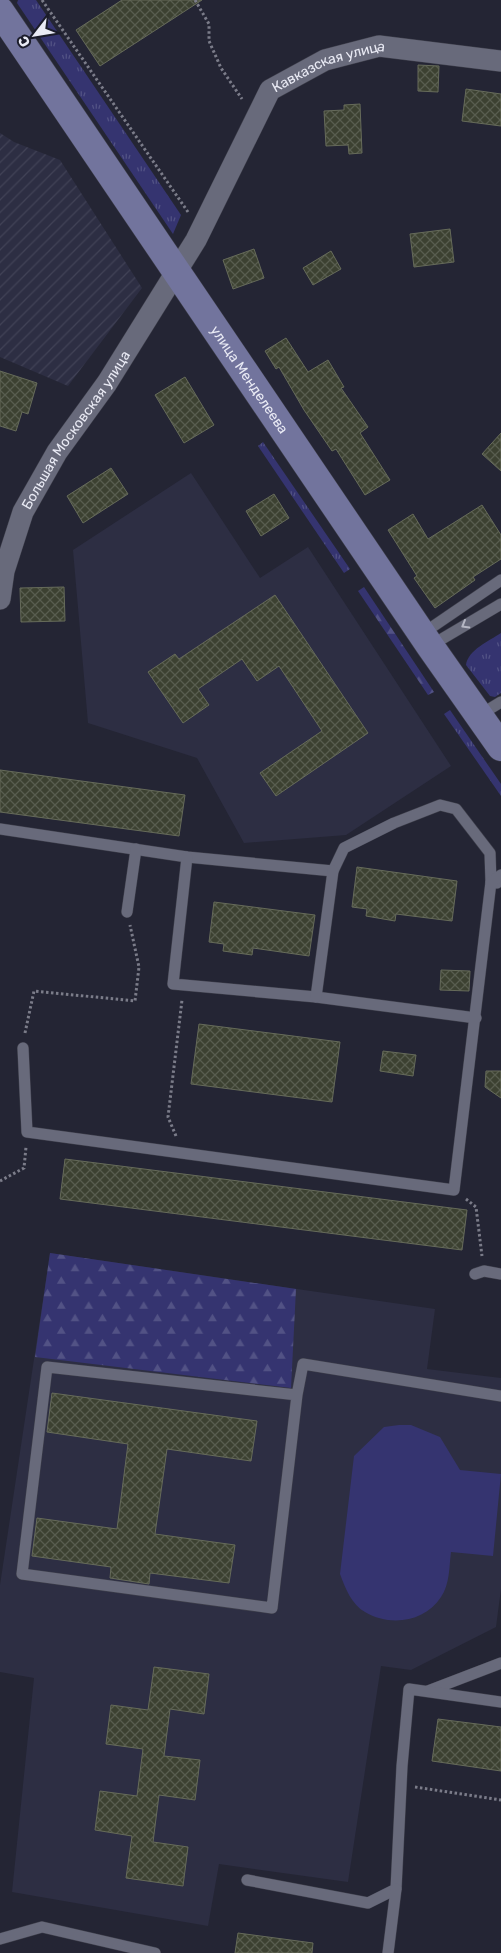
<svg xmlns="http://www.w3.org/2000/svg" width="501" height="1953" viewBox="0 0 501 1953" font-family="Rubik,sans-serif">
<defs>
<pattern id="industrial-furrows" width="10" height="10" patternUnits="userSpaceOnUse" patternTransform="scale(1.25)"><rect width="10" height="10" fill="#2d2e43"/><path d="M-1 1l2-2M0 10L10 0M9 11l2-2" fill="none" stroke="#414256"/></pattern>
<pattern id="grass-tufts" width="24" height="20" patternUnits="userSpaceOnUse" patternTransform="scale(1.25)"><rect width="24" height="20" fill="#353470"/><path d="M3 7l-1-3M5 7V3M7 7l1-3M15 17l-1-3M17 17v-4M19 17l1-3" fill="none" stroke="#525285"/></pattern>
<pattern id="forest-firs" width="22" height="20" patternUnits="userSpaceOnUse" patternTransform="scale(1.25)"><rect width="22" height="20" fill="#353470"/><path d="M5 1l3.5 6h-7zM16 11l3.5 6h-7z" fill="#525285"/></pattern>
<pattern id="building-cross-hatch" width="8" height="8" patternUnits="userSpaceOnUse" patternTransform="scale(1.25)"><rect width="8" height="8" fill="#3c4131"/><path d="M0 0l8 8M0 8l8-8" fill="none" stroke="#585d4f"/></pattern>
</defs>
<rect width="100%" height="100%" fill="#242534"/>
<!-- built -->
<g fill="#2d2e43">
<path d="M191,473l69,105 48,-31 143,219 -105,69 -102,8 -47,-85 -109,-35 -15,-173z"/>
<path d="M50,1253l385,56 -8,60 74,9v211l-5,38 -85,43 -30,-4 -33,216 -129,-18 -11,62 -196,-34 22,-214 -34,-6v-87z"/>
</g>
<!-- industrial -->
<path fill="url(#industrial-furrows)" d="M0,133l14,9 46,18 82,128 -74,98 -68,-29z"/>
<!-- grass -->
<g fill="url(#grass-tufts)">
<path d="M18,0h18l145,215 -8,19 -156,-231z"/>
<path d="M263,442l87,127 -6,4 -86,-127z"/>
<path d="M501,633v60l-6,4 -5,-1 -24,-31c2,-15 23,-24 35,-32z"/>
<path d="M450,710l51,74v12l-57,-82z"/>
</g>
<!-- forest -->
<g fill="url(#forest-firs)">
<path d="M364,587l70,105 -6,3 -70,-104z"/>
<path d="M50,1253l246,36 -5,99 -256,-31z"/>
</g>
<!-- green -->
<path fill="#353470" d="M399,1425h12l29,12 20,33 41,4 -8,82 -42,-4c-2,15 -1,32 -10,45 -16,25 -51,30 -76,15 -13,-7 -20,-24 -25,-38l14,-118 30,-29z"/>
<!-- building -->
<g fill="url(#building-cross-hatch)" stroke="#666b5a">
<path d="M122,0h80l-102,66 -24,-36z"/>
<path d="M418,65l21,1 -1,26 -20,-1z"/>
<path d="M466,89l35,5v32l-39,-5z"/>
<path d="M360,104l2,49 -13,1 -1,-10v1l-22,1 -2,-35 20,-1v-5z"/>
<path d="M450,229l4,33 -40,5 -4,-33z"/>
<path d="M254,249l10,29 -31,11 -10,-29z"/>
<path d="M331,251l10,18 -28,16 -10,-17z"/>
<path d="M286,338l22,34 20,-12 16,27 -3,1 27,39 -8,6 30,47 -25,15 -29,-46 -4,2 -28,-41 -25,-43 -3,2 -11,-18z"/>
<path d="M0,371l37,12 -9,31 -6,-2 -6,19 -16,-5z"/>
<path d="M185,377l29,48 -30,18 -29,-48z"/>
<path d="M501,433v38l-19,-17z"/>
<path d="M111,468l17,26 -45,29 -16,-27z"/>
<path d="M274,494l15,24 -28,18 -15,-25z"/>
<path d="M482,505l19,30v24l-28,18 2,3 -40,28 -21,-30 3,-2 -29,-46 25,-16 15,25z"/>
<path d="M64,587l1,34 -44,1 -1,-34z"/>
<path d="M275,595l93,138 -92,63 -16,-23 62,-42 -43,-65 -22,15 -15,-22 -44,30 11,16 -26,18 -35,-51 27,-18 4,5z"/>
<path d="M0,770l185,25 -6,41 -179,-24z"/>
<path d="M357,867l100,14 -5,40 -56,-7 -1,7 -29,-5 1,-7 -15,-2z"/>
<path d="M214,902l101,13 -6,41 -56,-8 -1,7 -29,-4 1,-7 -15,-2z"/>
<path d="M441,970l29,1 -1,20 -29,-1z"/>
<path d="M199,1024l141,18 -8,60 -141,-18z"/>
<path d="M383,1051l33,4 -3,21 -33,-5z"/>
<path d="M486,1071h15v27l-16,-11z"/>
<path d="M65,1159l402,51 -5,40 -402,-51z"/>
<path d="M52,1393l205,28 -6,40 -84,-12 -12,85 80,11 -6,38 -79,-10 -1,11 -39,-6 1,-11 -79,-11 5,-38 80,11 11,-85 -81,-12z"/>
<path d="M154,1667l55,7 -5,40 -34,-5 -6,47 36,4 -5,40 -36,-5 -6,47 35,5 -5,39 -57,-8 6,-42 -37,-6 5,-39 37,5 6,-47 -37,-5 5,-39 37,5z"/>
<path d="M438,1719l63,8v44l-69,-10z"/>
<path d="M238,1933l75,10 -1,10h-77z"/>
</g>
<g fill="none" stroke-linecap="round" stroke-linejoin="round">
<!-- service casing -->
<g stroke="#3e3f4b" stroke-width="12">
<g id="service">
<path d="M422,634l79,-54"/>
<path d="M430,646l71,-42"/>
<path d="M478,716l23,-14"/>
<path d="M0,829l187,28 146,14 11,-23 50,-25 46,-18 16,4 34,44 1,29 6,1"/>
<path d="M187,857l-14,127 143,13 160,21"/>
<path d="M127,912l9,-63"/>
<path d="M316,997l17,-126"/>
<path d="M23,1048l4,84 427,58 37,-308 10,-7"/>
<path d="M475,1274l9,-3 17,3"/>
<path d="M297,1395l-250,-28 -25,207 250,34 25,-213 6,-31 198,32"/>
<path d="M428,1691l73,-28"/>
<path d="M247,1880l121,23 28,-14 6,-123 7,-77 92,13"/>
<path d="M0,1939l42,-12 113,26"/>
<path d="M388,1953l8,-64"/>
</g>
</g>
<!-- minor casing -->
<g stroke="#3e3f4b" stroke-width="22">
<g id="minor">
<path id="s1" d="M0,599l4,-28 19,-59 34,-60 50,-69 89,-143 74,-150 55,-30 54,-14 122,15"/>
</g>
</g>
<!-- secondary casing -->
<g stroke="#3e3f4b" stroke-width="29">
<g id="secondary">
<path id="s2" d="M0,11l430,635 71,101"/>
</g>
</g>
<!-- path -->
<g stroke="#7b7c89" stroke-width="3" stroke-dasharray="2.5 2.5" stroke-linecap="butt">
<path d="M42,0l146,212"/>
<path d="M195,0l14,24v17l12,27 21,31"/>
<path d="M25,1033l9,-42 101,10 4,-34 -9,-42"/>
<path d="M176,1136l-8,-19 14,-117"/>
<path d="M0,1181l24,-13 2,-21"/>
<path d="M466,1199l10,8 6,49"/>
<path d="M415,1787l86,13"/>
</g>
<!-- service -->
<use href="#service" stroke="#686a7b" stroke-width="11"/>
<!-- minor -->
<use href="#minor" stroke="#686a7b" stroke-width="21"/>
<!-- secondary -->
<use href="#secondary" stroke="#72749d" stroke-width="28"/>
</g>
<!-- one-way arrows -->
<defs><path id="oneway-chevron" d="M-2-3.5L2.5 0L-2 3.5" fill="none" stroke-width="1.6" stroke-linecap="round" stroke-linejoin="round" transform="scale(1.25)"/></defs>
<use stroke="#b6b7c4" href="#oneway-chevron" transform="translate(465 625) rotate(150)"/>
<g text-anchor="middle" stroke-width="4.5" stroke-linejoin="round" paint-order="stroke">
<!-- street labels -->
<g font-size="14" fill="#eaebf5" stroke="#1b1c2a">
<text dy="5" stroke="none"><textPath href="#s1" startOffset="644">Кавказская улица</textPath></text>
<text dy="5" stroke="none"><textPath href="#s2" startOffset="445">улица Менделеева</textPath></text>
<text dy="5" stroke="none"><textPath href="#s1" startOffset="188">Большая Московская улица</textPath></text>
</g>
</g>
<!-- north arrow -->
<g transform="translate(35 35) rotate(239)" stroke="#1b1c2a" stroke-width="4" paint-order="stroke">
<path d="M0-4L9 19L0 12L-9 19Z" fill="#eaebf5"/>
<text y="-8" font-size="14" font-weight="bold" text-anchor="middle" fill="#eaebf5">С</text>
</g>
</svg>
